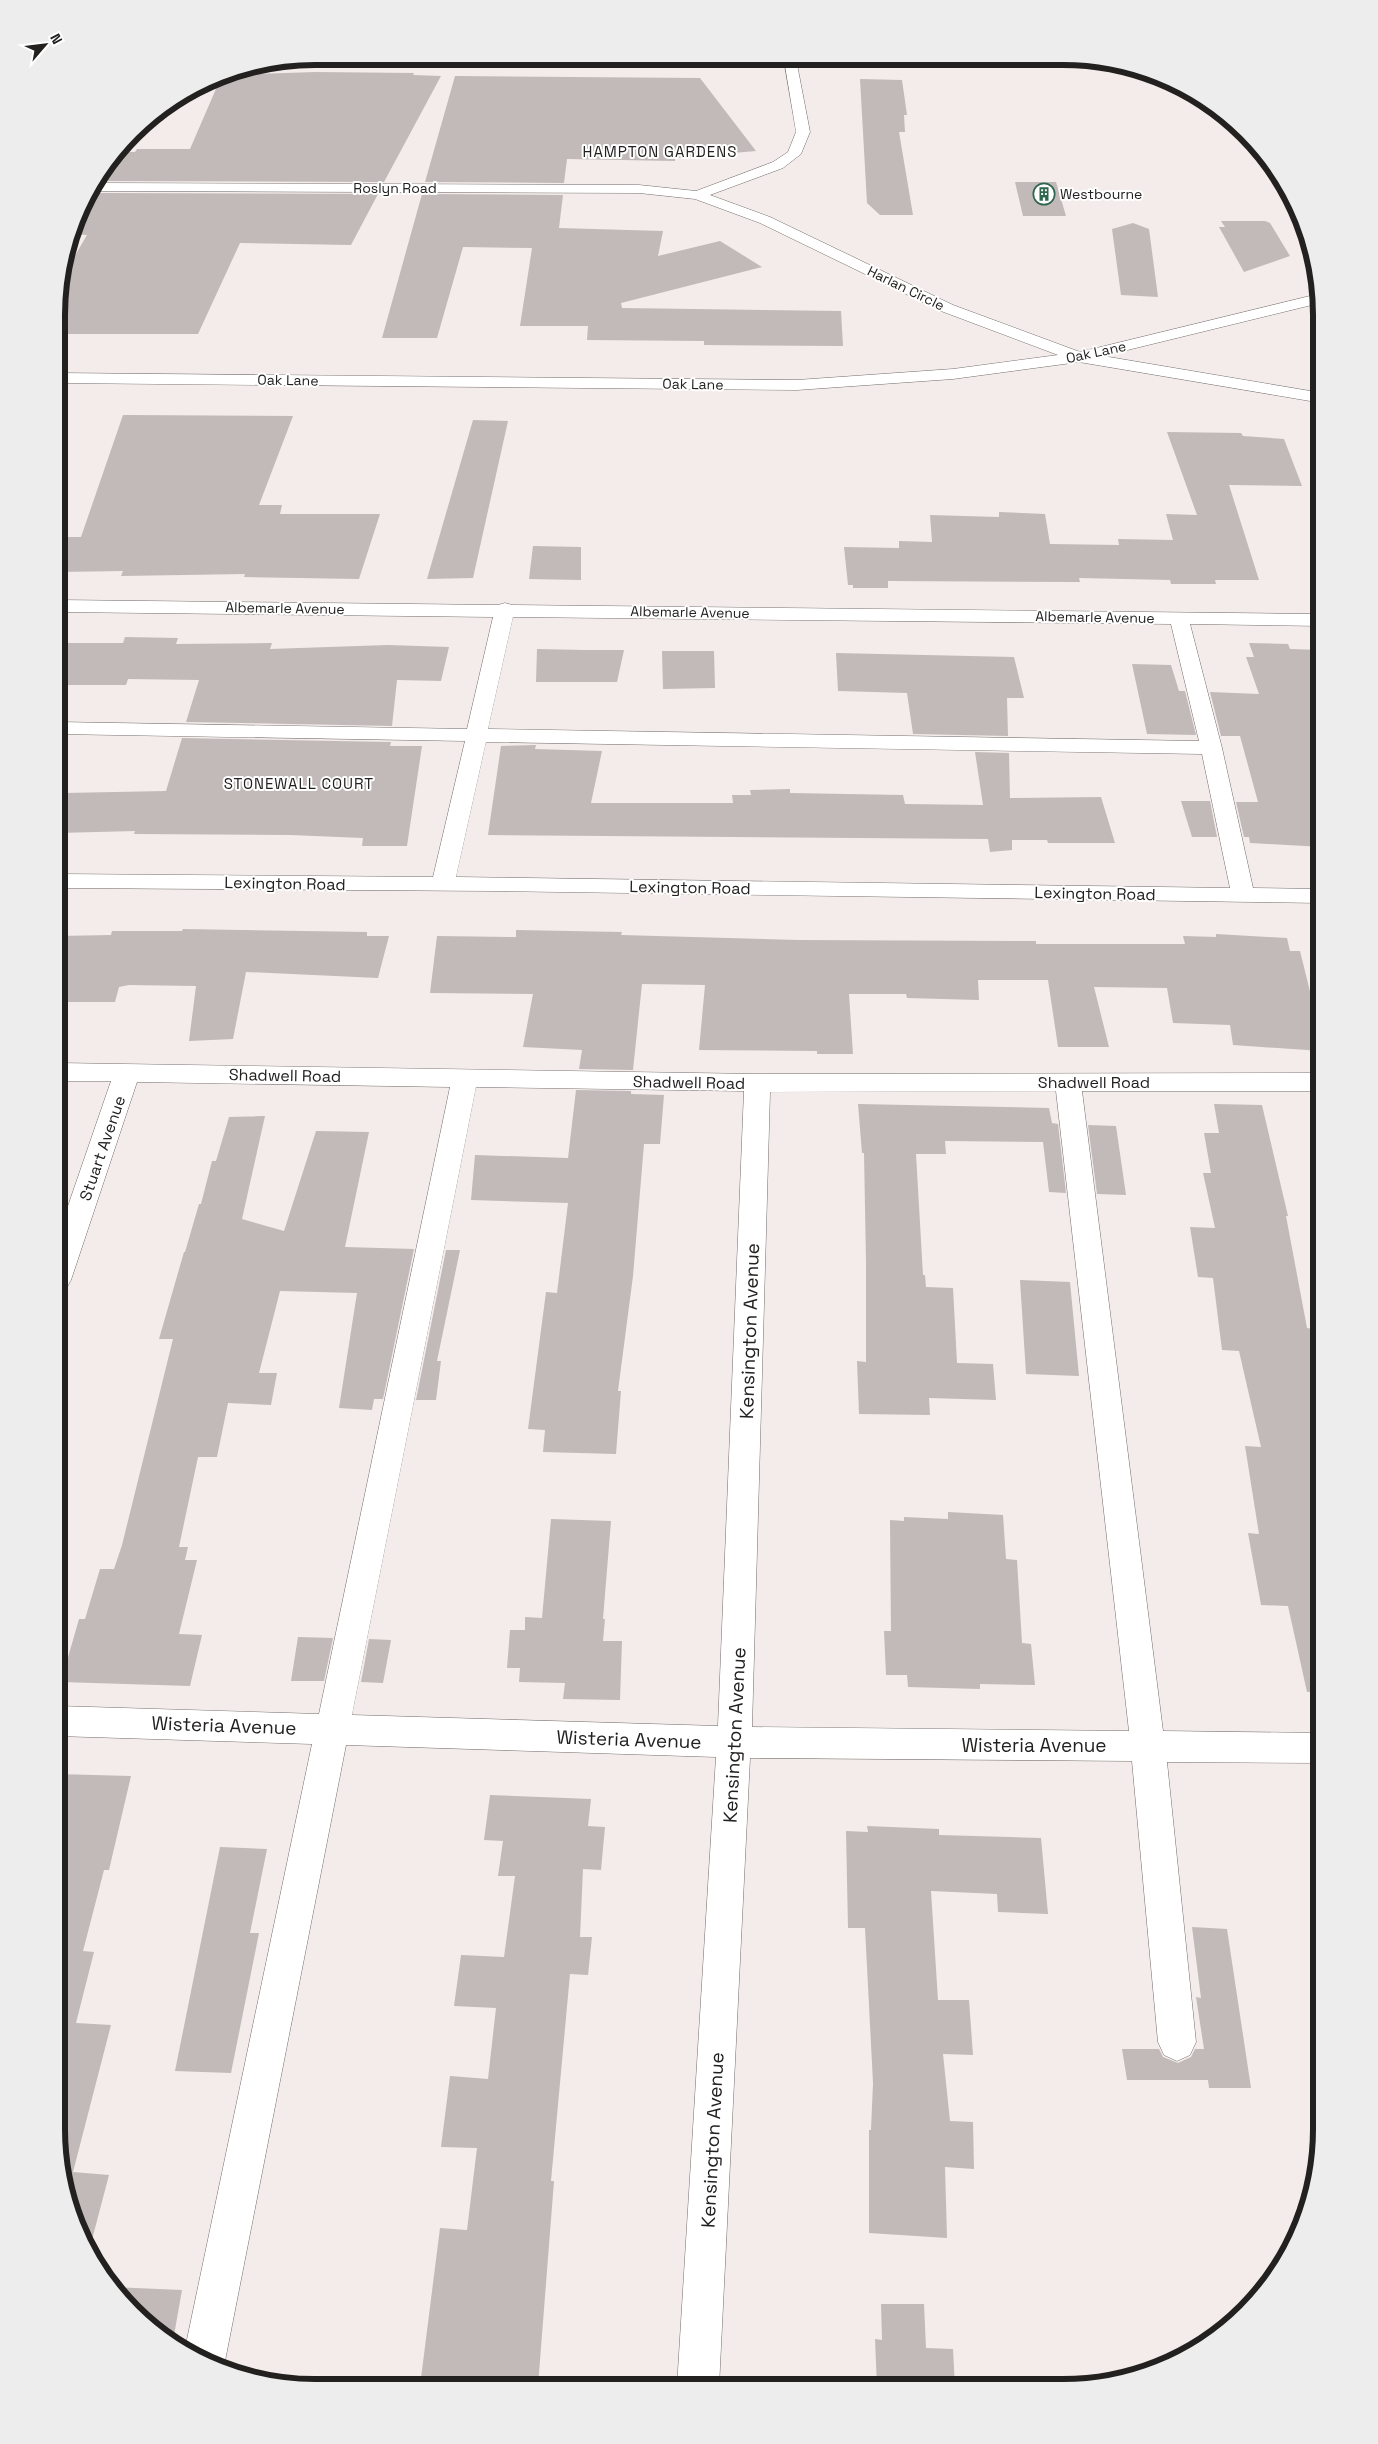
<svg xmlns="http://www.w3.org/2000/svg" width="1378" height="2444" viewBox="0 0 1378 2444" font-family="'Space Grotesk',sans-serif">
<rect width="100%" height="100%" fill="#f3ecea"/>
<!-- building -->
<g fill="#c1bab8">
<path d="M316,72l98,1 -1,2 28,1 -57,106 -278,-1 18,-29h11l2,-3h53l32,-74z"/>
<path d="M455,76l245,2 56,73 -81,7v3l-108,-2 -3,24 -139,-1z"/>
<path d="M860,79l42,1 5,35h-3l1,17h-6l14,83h-33l-13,-12z"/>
<path d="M1015,182h41l10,34h-43z"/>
<path d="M98,193l280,1 -27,51 -111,-2 -42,91h-140v-49l29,-50 -14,-1z"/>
<path d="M422,194l141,1 -4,33 104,3 -5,25 62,-15 42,26 -141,36 1,5 219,3 2,35 -139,-1v-4l-117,-1 1,-14h-68l12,-78 -69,-1 -26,91h-55z"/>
<path d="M1221,221h44l5,2 20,33 -46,16 -25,-45h6z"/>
<path d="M1133,223l16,6 9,68 -37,-2 -9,-66z"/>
<path d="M123,415l170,1 -34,89h23l-2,9h100l-21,65 -115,-2 1,-3 -124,2 2,-5 -65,1v-35h23z"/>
<path d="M473,420l35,1 -35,157 -46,1z"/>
<path d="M1167,432l74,1 2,3 41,3 18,47 -73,-1 30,95h-44l1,4h-45l-1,-4 -91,-2 1,4 -192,-1v7h-35v-3h-5l-4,-38 55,1v-7l33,1 -2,-27 69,2v-5l46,2 5,30 69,1 -1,-6 55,1 -7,-26 31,1z"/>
<path d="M533,546l48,1v33l-52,-1z"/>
<path d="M125,637l53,1 -2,6 96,-1 -2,6 118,-4 61,2 -8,34 -44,-1 -5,46 -206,-4 13,-42 -71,-1 -2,6h-68v-40h9l1,-2h55z"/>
<path d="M1249,643l39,1 2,5 32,1v197l-72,-4 -1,-6h-5l-8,-35h22l-18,-66h-19l-11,-44 49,2 -13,-37h8z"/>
<path d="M537,649l47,1h40l-7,32h-81z"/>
<path d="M662,651h52l1,37 -52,1z"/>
<path d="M836,653l178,4 10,41h-17l1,38 -95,-2 -6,-41 -69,-2z"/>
<path d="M1132,664l39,1 8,26h6l11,44 -49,-1z"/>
<path d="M182,738l209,4 -1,4h32l-15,100h-45l1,-8 -73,-3 -156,-1 1,-3 -77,2v-21l6,-19 102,-2z"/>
<path d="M536,745l-1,4 67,2 -11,52h142l-1,-8h19l-1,-5 40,-1v4l113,2 2,9 78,1 -8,-53 34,1 1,45 91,-1 14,46h-67l-1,-3h-35v10l-22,2 -2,-13 -500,-4 13,-89z"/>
<path d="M1181,801h29l7,36h-25z"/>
<path d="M183,929l184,3v4h22l-11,42 -132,-6 -13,67 -44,2 7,-55 -67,-1 -10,2 -4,15h-57v-66l53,-1 1,-4h70z"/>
<path d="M516,930l106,2 -1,3 177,5 238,1v3h149l-2,-8 33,1v-3l71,4 3,13h10l22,89v11l-89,-6 -3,-20 -57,-2 -6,-35 -73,-1 15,60h-51l-10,-67h-70l1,20 -72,-2 -1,-4h-57l4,60h-36v-3l-118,-1 6,-65 -63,-1 -9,86 -54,-1 3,-19 -59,-3 10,-53 -103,-1 7,-57 79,1z"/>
<path d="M576,1090l55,1v3l33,1 -4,49h-16l-11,132 -15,115h3l-5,63 -73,-2 2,-22 -17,-1 18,-137 11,1 11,-90 -97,-3 4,-45 93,3z"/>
<path d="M858,1104l191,4 3,15 6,1 8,69 -17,-1 -6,-50 -98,-1 1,13h-30l7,121h2l1,12 27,1 4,75 36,1 3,36 -67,-2 1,17 -71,-1 -2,-53 9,1v-100l-2,-109h-2z"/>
<path d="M1214,1104l48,1 26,111h-2l21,112 6,1 8,50v312l-14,1 -19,-86 -27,-1 -13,-72 11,1 -14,-88 16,1 -22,-96 -17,-1 -9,-72 -15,-1 -8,-50 25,1 -12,-55h8l-7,-40h15z"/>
<path d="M265,1116l-23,103 42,12 32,-100 53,1 -24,115 69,2 -31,150h-9l-2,11 -33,-2 18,-115 -77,-2 -21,82h18l-6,32 -43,-2 -11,54h-19l-19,90h9l-3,13h12l-18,74 23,1 -12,51 -129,-4 18,-63h6l15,-50h14l8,-24 51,-206h-14l25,-87h1l14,-48h2l11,-43h4l13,-44z"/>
<path d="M1088,1125l28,1 10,69 -29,-1z"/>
<path d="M446,1250h14l-23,111h4l-5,39h-20z"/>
<path d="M1020,1280l50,2 9,94 -53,-2z"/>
<path d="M948,1512l55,3 3,44 11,1 5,83 9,1 4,41 -55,-1v5l-72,-2 -1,-12h-21l-2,-44h7l-1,-111 14,1v-4l44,2z"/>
<path d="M551,1519l60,2 -8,98h2l-2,22h19l-2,59 -57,-1 2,-16 -46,-1 1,-14h-13l3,-38h15v-13l17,1z"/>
<path d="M298,1637l35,1 -9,43h-33z"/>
<path d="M369,1639l22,1 -8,43 -22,-1z"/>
<path d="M57,1774l74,2 -22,94h-5l-21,81 11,1 -18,71 35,2 -38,147 36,3 -20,76 -19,-38 -14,-84z"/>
<path d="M490,1795l101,4 -3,27 17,1 -4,43 -18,-1 -3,68h12l-4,38 -18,-1 -19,207h3l-16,205h-118l20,-158 27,2 10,-82 -36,-1 9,-71 38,3 8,-71 -42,-2 7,-51 43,2 11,-81h-17l5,-35 -19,-1z"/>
<path d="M867,1826l72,3v6l102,3 7,76 -50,-2 -1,-18 -66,-3 7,109h31l4,55 -30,-1 7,67 23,1 1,47 -29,-2 2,71 -78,-5v-103h2l2,-47 -8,-155h-17l-2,-97 22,1z"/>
<path d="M220,1847l47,2 -17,84h9l-28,140 -56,-2z"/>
<path d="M1192,1927l35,2 24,159h-42l-1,-8h-81l-5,-31h37l4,8 15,6 13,-6 4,-8h9l-8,-52 5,1z"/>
<path d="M112,2287l70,3 -9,51 -29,-17z"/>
<path d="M881,2304h43l2,44 27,1 2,38h-78l-2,-48 7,1z"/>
</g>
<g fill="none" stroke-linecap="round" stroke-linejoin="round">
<!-- minor casing -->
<g stroke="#736d6b" stroke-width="1">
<g id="minor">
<path d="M784,59h12l14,73 -9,22 -18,14 -73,27 60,22 183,88 127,47 238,-58 2,9 -217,53 219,37v10l-243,-41 -126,17 -156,11 -739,-7v-10l739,7 156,-11 105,-14 -117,-44 -181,-88 -65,-24 -56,-6 -549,-2 6,-8 543,2 57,6 77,-29 15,-10 8,-20z"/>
<path d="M58,600l440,5 7,-2 7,2 810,9v12l-132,-2 32,124 31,140 69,1v14l-830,-12 -434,-3v-14l375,3 32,-136 -407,-7v-12l409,7 26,-112 -435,-5zM513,617l658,7 28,117 -711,-12zM486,742l716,12 28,134 -774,-11z"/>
<path d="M58,1063l699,11 565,-1v18h-240l81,640 158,2v30l-154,-1 29,280 -6,13 -13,6 -13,-6 -6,-13 -26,-281 -382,-3 -31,629h-42l39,-630 -370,-12 -121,616 -3,9 -37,-21 127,-605 -255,-8v-30l262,8 131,-627 -313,-5 -66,198 -4,7 -10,3v-52l54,-157h-54zM476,1087l268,4 -26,635 -366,-11zM1056,1091l73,640 -377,-4 18,-635z"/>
</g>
</g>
<!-- minor -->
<use href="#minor" fill="#fff" fill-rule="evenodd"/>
</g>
<!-- icons -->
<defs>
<g id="building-ring" transform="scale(1.125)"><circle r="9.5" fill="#fff" stroke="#2f664e" stroke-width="1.5"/><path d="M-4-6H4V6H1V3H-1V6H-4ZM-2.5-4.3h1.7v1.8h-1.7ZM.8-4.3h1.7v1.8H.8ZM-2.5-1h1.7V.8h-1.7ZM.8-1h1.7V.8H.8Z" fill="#2f664e"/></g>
</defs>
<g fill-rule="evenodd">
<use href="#building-ring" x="1044" y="194"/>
</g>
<g text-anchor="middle" stroke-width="4" stroke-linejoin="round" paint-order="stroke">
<!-- far-street labels -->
<g font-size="14" fill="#232120" stroke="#fff">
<text x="395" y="193">Roslyn Road</text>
<text transform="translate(906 288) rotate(26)" y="5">Harlan Circle</text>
<text transform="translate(1096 352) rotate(-12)" y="5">Oak Lane</text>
<text transform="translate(288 380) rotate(1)" y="5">Oak Lane</text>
<text transform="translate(693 384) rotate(1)" y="5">Oak Lane</text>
<text transform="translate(285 608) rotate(1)" y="5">Albemarle Avenue</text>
<text transform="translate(690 612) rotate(1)" y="5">Albemarle Avenue</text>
<text transform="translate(1095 617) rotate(1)" y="5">Albemarle Avenue</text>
</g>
<!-- far-poi labels -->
<g font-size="14" fill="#232120" stroke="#fff" text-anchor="start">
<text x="1060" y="199">Westbourne</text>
</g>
<!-- far-neighbourhood labels -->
<g font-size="15" letter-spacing="1" fill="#232120" stroke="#fff">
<text x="660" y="157">HAMPTON GARDENS</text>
<text x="299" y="789">STONEWALL COURT</text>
</g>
<!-- street labels -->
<g font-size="16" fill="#232120" stroke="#fff">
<text transform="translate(285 883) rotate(1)" y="6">Lexington Road</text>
<text transform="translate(690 887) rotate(1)" y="6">Lexington Road</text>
<text transform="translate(1095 893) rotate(1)" y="6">Lexington Road</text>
<text transform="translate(285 1075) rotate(1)" y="6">Shadwell Road</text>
<text transform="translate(689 1082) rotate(1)" y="6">Shadwell Road</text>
<text x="1094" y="1088">Shadwell Road</text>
<text transform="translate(102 1148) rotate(-71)" y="6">Stuart Avenue</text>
</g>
<!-- near-street labels -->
<g font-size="19" fill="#232120" stroke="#fff">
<text transform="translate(749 1331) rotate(-88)" y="7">Kensington Avenue</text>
<text transform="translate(224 1725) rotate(2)" y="7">Wisteria Avenue</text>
<text transform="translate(734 1735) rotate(-87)" y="7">Kensington Avenue</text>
<text transform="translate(629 1739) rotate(2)" y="7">Wisteria Avenue</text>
<text x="1034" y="1752">Wisteria Avenue</text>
<text transform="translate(712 2140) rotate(-87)" y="7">Kensington Avenue</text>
</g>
</g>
<!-- crop -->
<path d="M0 0H1378V2444H0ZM315 65H1063A250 250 0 0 1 1313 315V2129A250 250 0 0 1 1063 2379H315A250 250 0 0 1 65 2129V315A250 250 0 0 1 315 65Z" fill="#ededed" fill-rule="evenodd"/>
<path fill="none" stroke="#232120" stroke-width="6" d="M315 65H1063A250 250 0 0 1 1313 315V2129A250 250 0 0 1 1063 2379H315A250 250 0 0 1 65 2129V315A250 250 0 0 1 315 65Z"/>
<!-- north arrow -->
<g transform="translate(45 45) rotate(62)" stroke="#ffffff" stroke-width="4" paint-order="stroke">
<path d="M0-4L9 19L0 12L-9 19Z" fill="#232120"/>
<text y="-8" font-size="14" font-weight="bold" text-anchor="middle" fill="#232120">N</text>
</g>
</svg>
